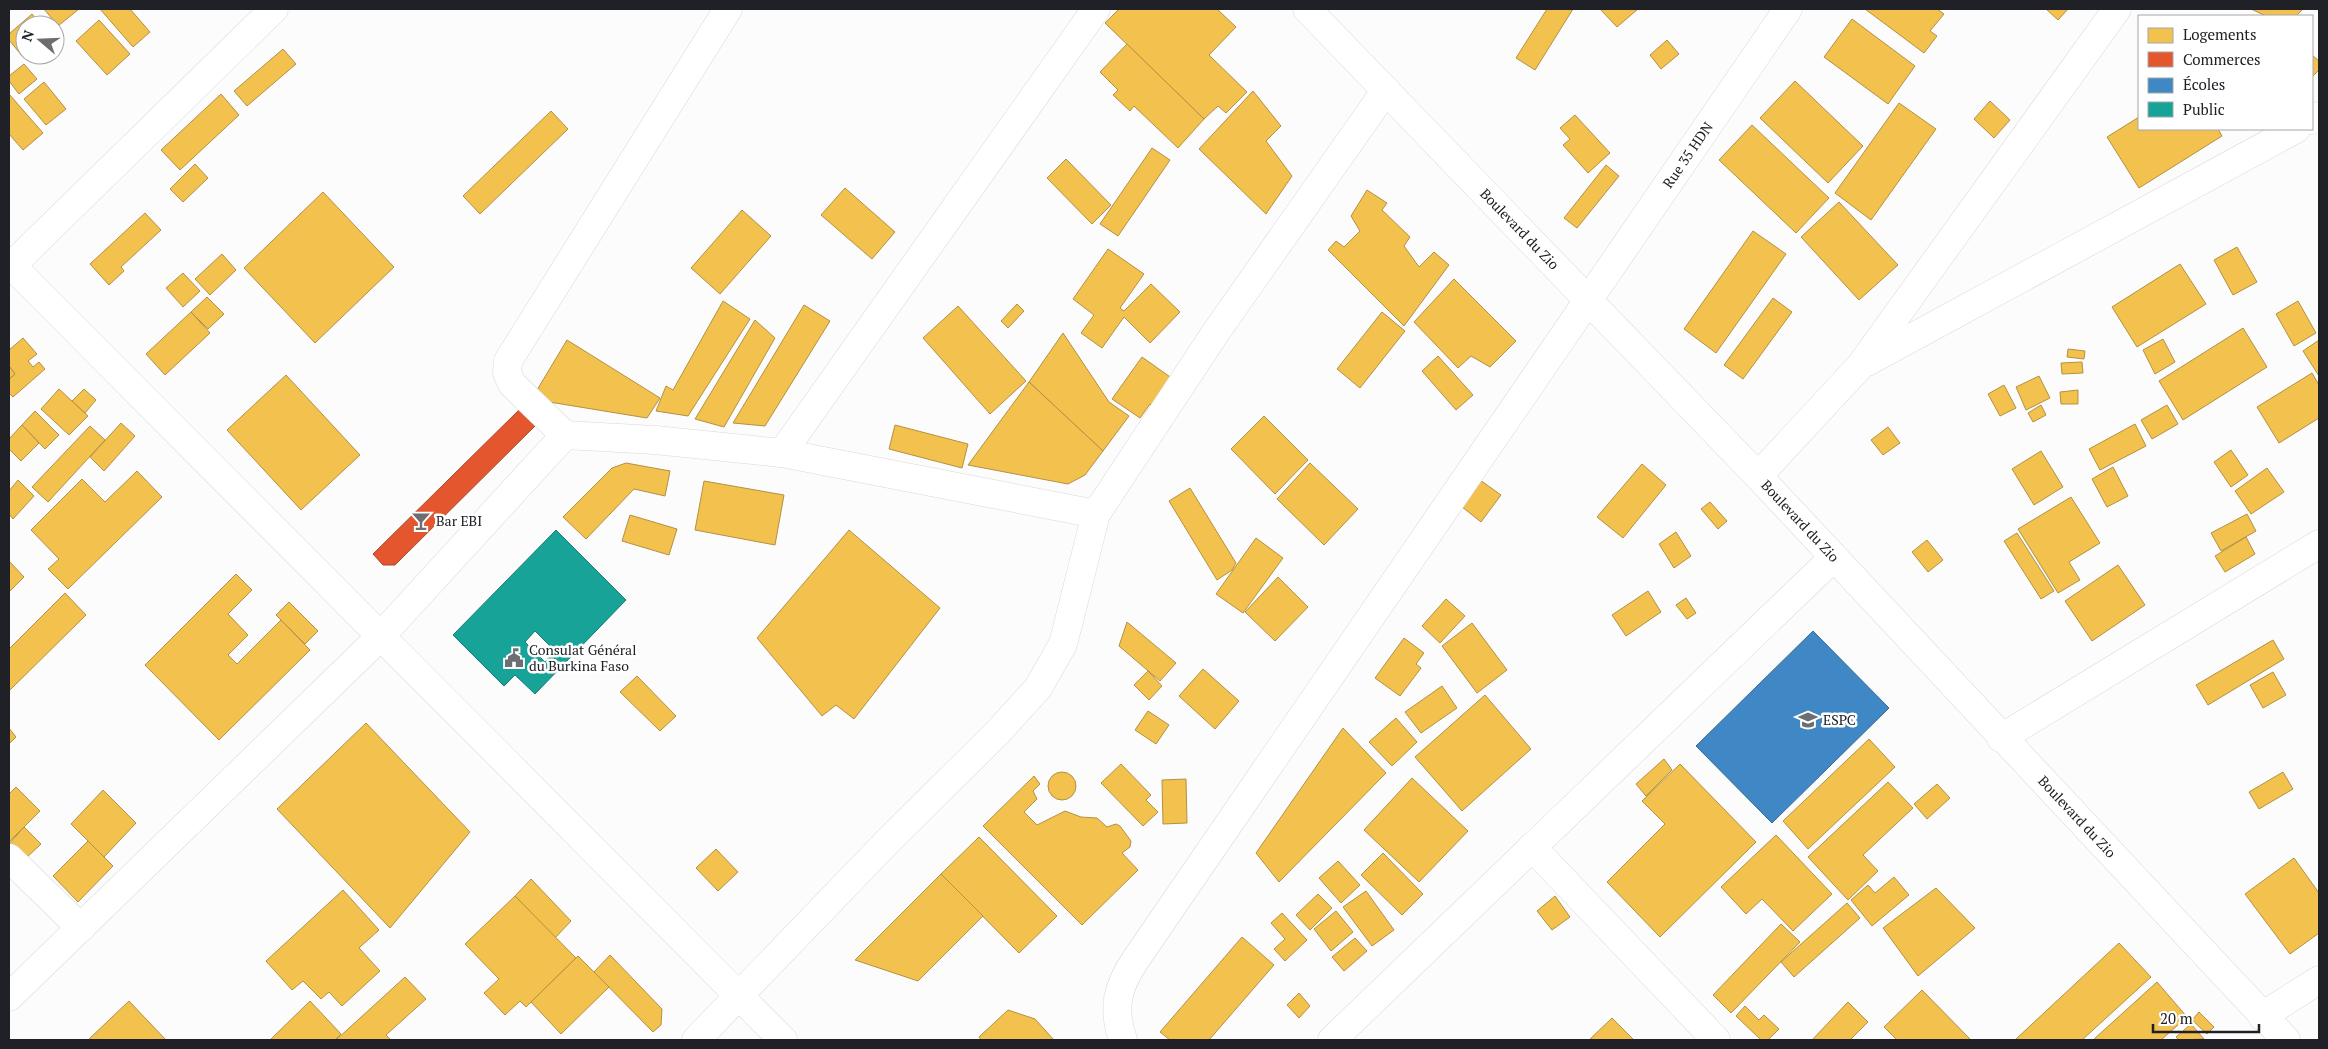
<svg xmlns="http://www.w3.org/2000/svg" width="2328" height="1049" viewBox="0 0 2328 1049" font-family="'PT Serif',serif">
<rect width="100%" height="100%" fill="#fcfcfd"/>
<!-- homes -->
<g fill="#f2c14e" stroke="#b39142">
<path d="M44,9h35l-21,17z"/>
<path d="M100,9h30l20,23 -17,15z"/>
<path d="M1119,9h98l19,18 -27,28 38,37 -21,21 -8,-7 -14,13 -99,-96z"/>
<path d="M1547,9h26l-38,61 -19,-12z"/>
<path d="M1600,9h38l-21,18z"/>
<path d="M1865,9h72l7,5 -14,17 7,5 -13,17z"/>
<path d="M2046,9h22l-10,11z"/>
<path d="M2251,9h52l-7,7h-30z"/>
<path d="M32,14l10,11h-17v30l-2,2 -14,-17v-6z"/>
<path d="M1852,19l63,47 -27,38 -64,-47z"/>
<path d="M99,20l31,34 -23,21 -31,-34z"/>
<path d="M1667,40l12,14 -18,15 -11,-14z"/>
<path d="M1127,44l77,75 -26,29 -44,-42 -4,5 -17,-16 5,-5 -18,-18z"/>
<path d="M283,49l13,15 -49,42 -13,-15z"/>
<path d="M2312,55l7,6v9l-7,7z"/>
<path d="M24,64l13,15 -18,15 -10,-13v-5z"/>
<path d="M1795,81l68,65 -35,37 -68,-65z"/>
<path d="M44,82l22,27 -20,16 -22,-26z"/>
<path d="M1253,91l28,35 -15,15 26,35 -26,38 -67,-65z"/>
<path d="M9,94l34,39 -20,17 -14,-16z"/>
<path d="M221,94l18,21 -59,55 -19,-20z"/>
<path d="M1990,101l20,19 -16,18 -20,-19z"/>
<path d="M1899,103l37,26 -65,91 -36,-27z"/>
<path d="M551,111l17,18 -88,85 -17,-18z"/>
<path d="M1575,115l35,38 -22,20 -25,-28 7,-6 -10,-11z"/>
<path d="M2139,117v12h79l4,7 -83,52 -32,-51z"/>
<path d="M1752,125l77,73 -33,35 -77,-73z"/>
<path d="M1152,148l18,12 -52,76 -18,-12z"/>
<path d="M1066,159l45,46 -19,19 -45,-46z"/>
<path d="M195,164l13,14 -25,24 -13,-13z"/>
<path d="M1606,165l13,11 -42,52 -13,-10z"/>
<path d="M845,188l50,44 -23,27 -51,-44z"/>
<path d="M1367,190l20,13 -5,7 28,27 -6,9 15,21 15,-15 15,13 -45,61 -76,-76 8,-9 8,6 16,-16 -9,-15z"/>
<path d="M323,192l71,75 -79,76 -71,-75z"/>
<path d="M1839,202l59,63 -39,35 -58,-63z"/>
<path d="M742,210l29,26 -51,58 -29,-26z"/>
<path d="M145,213l16,17 -40,37 3,4 -15,14 -19,-21z"/>
<path d="M1753,231l33,23 -70,99 -32,-24z"/>
<path d="M2237,247l20,35 -24,13 -19,-35z"/>
<path d="M1108,249l36,25 -24,34 4,3 27,-27 29,28 -30,31 -26,-26 -22,31 -21,-15 13,-18 -21,-16z"/>
<path d="M222,254l14,16 -26,25 -15,-16z"/>
<path d="M2180,264l26,40 -69,43 -25,-40z"/>
<path d="M183,273l17,18 -17,16 -17,-19z"/>
<path d="M1454,279l62,62 -26,26 -19,-11 -13,12 -44,-46z"/>
<path d="M207,297l17,17 -16,15 -17,-17z"/>
<path d="M1773,298l19,14 -49,67 -19,-14z"/>
<path d="M723,301l27,18 -62,97 -32,-5 10,-25 7,4z"/>
<path d="M2298,301l18,32 -22,13 -18,-32z"/>
<path d="M1017,304l7,7 -16,17 -7,-7z"/>
<path d="M804,305l26,16 -65,105 -32,-3z"/>
<path d="M958,306l68,75 -36,33 -67,-76z"/>
<path d="M191,312l19,21 -45,42 -19,-21z"/>
<path d="M1382,312l23,19 -45,57 -23,-19z"/>
<path d="M755,320l20,18 -51,89 -29,-8z"/>
<path d="M2243,328l24,39 -84,53 -24,-39z"/>
<path d="M1063,333l46,69 20,14 -26,35 -74,-69z"/>
<path d="M23,338l14,16 -9,7 5,6 6,-5 6,7 -32,28 -4,-4v-14l6,-5 -6,-8v-16z"/>
<path d="M2163,339l12,23 -20,12 -12,-24z"/>
<path d="M567,340l93,58 -13,20 -104,-17 -6,-11z"/>
<path d="M2319,340v36l-16,-25z"/>
<path d="M2068,349l17,2 -1,8 -17,-2z"/>
<path d="M1438,356l35,39 -17,15 -34,-39z"/>
<path d="M1142,357l31,22 -19,28 -4,-3 -10,14 -28,-19z"/>
<path d="M2082,362l1,11 -21,1 -1,-11z"/>
<path d="M9,366l6,8 -6,5z"/>
<path d="M2312,373l7,12v33l-40,25 -22,-36z"/>
<path d="M286,375l74,80 -59,55 -74,-80z"/>
<path d="M2039,376l11,22 -24,12 -10,-23z"/>
<path d="M1029,382l74,69 -18,24 -17,9 -100,-19z"/>
<path d="M2004,385l12,23 -16,8 -12,-22z"/>
<path d="M59,389l29,27 -19,19 -28,-26z"/>
<path d="M84,389l12,11 -11,13 -13,-12z"/>
<path d="M2078,390v14h-17l-1,-12z"/>
<path d="M2041,405l5,10 -13,7 -5,-9z"/>
<path d="M2167,405l11,19 -26,15 -11,-19z"/>
<path d="M35,411l24,24 -14,14 -23,-24z"/>
<path d="M1264,416l44,44 -33,34 -44,-45z"/>
<path d="M121,423l14,13 -31,35 -14,-14z"/>
<path d="M2135,424l11,22 -46,24 -11,-21z"/>
<path d="M22,425l17,18 -18,18 -12,-12v-10z"/>
<path d="M895,425l73,19 -6,24 -73,-19z"/>
<path d="M90,426l15,14 -57,62 -16,-15z"/>
<path d="M1888,427l12,16 -17,12 -12,-15z"/>
<path d="M2231,450l17,25 -17,12 -17,-25z"/>
<path d="M2041,451l22,36 -29,18 -22,-36z"/>
<path d="M626,463l44,8 -5,25 -31,-7 -48,50 -23,-22 49,-49z"/>
<path d="M1310,463l48,46 -34,36 -47,-46z"/>
<path d="M1642,464l24,21 -43,53 -26,-21z"/>
<path d="M2113,467l15,29 -21,11 -15,-28z"/>
<path d="M2267,468l17,24 -33,22 -16,-23z"/>
<path d="M137,471l25,26 -94,92 -20,-20 11,-10 -28,-29 51,-51 23,23z"/>
<path d="M18,480l16,16 -21,23 -4,-5v-23z"/>
<path d="M1480,480l21,15 -20,27 -20,-16z"/>
<path d="M704,481l80,14 -9,50 -80,-15z"/>
<path d="M1190,488l46,75 -4,7 -15,10 -48,-79z"/>
<path d="M2071,497l29,46 -31,19 11,18 -22,13 -40,-64z"/>
<path d="M1710,502l17,19 -9,8 -17,-20z"/>
<path d="M2247,514l9,17 -35,20 -10,-18z"/>
<path d="M630,515l47,14 -8,26 -47,-14z"/>
<path d="M849,530l91,78 -86,111 -18,-14 -14,11 -65,-78z"/>
<path d="M1676,532l15,24 -17,12 -15,-24z"/>
<path d="M2017,533l37,58 -13,8 -37,-58z"/>
<path d="M2246,537l9,17 -30,18 -10,-16z"/>
<path d="M1256,538l27,20 -40,55 -27,-19z"/>
<path d="M1927,540l16,20 -15,12 -16,-20z"/>
<path d="M9,561l15,16 -15,15z"/>
<path d="M2118,565l27,40 -53,36 -27,-40z"/>
<path d="M236,574l16,16 -24,24 20,21 -20,20 9,9 44,-44 29,30 -91,90 -74,-75z"/>
<path d="M1278,577l30,30 -33,34 -30,-29z"/>
<path d="M1648,591l13,21 -35,24 -14,-21z"/>
<path d="M65,593l21,22 -77,76v-42z"/>
<path d="M1686,598l10,15 -9,6 -11,-14z"/>
<path d="M1446,599l19,17 -25,27 -18,-17z"/>
<path d="M289,602l29,29 -13,13 -29,-29z"/>
<path d="M1127,622l49,41 -16,18 -41,-35z"/>
<path d="M1472,623l35,47 -30,23 -35,-47z"/>
<path d="M1404,638l20,15 -8,11 5,4 -21,28 -25,-18z"/>
<path d="M2273,640l11,19 -76,46 -12,-20z"/>
<path d="M1203,669l36,32 -24,28 -36,-33z"/>
<path d="M1148,671l14,15 -13,14 -15,-15z"/>
<path d="M2273,672l13,23 -23,13 -13,-23z"/>
<path d="M637,676l39,40 -16,15 -40,-39z"/>
<path d="M1442,686l15,22 -36,25 -16,-21z"/>
<path d="M1485,695l46,54 -69,62 -47,-54z"/>
<path d="M1148,711l21,14 -13,19 -21,-14z"/>
<path d="M1396,718l21,24 -25,24 -23,-24z"/>
<path d="M366,723l104,109 -80,96 -113,-119z"/>
<path d="M9,728l7,9 -7,7z"/>
<path d="M1343,728l43,45 -107,109 -23,-29z"/>
<path d="M1869,739l26,28 -87,82 -25,-28z"/>
<path d="M1664,759l8,11 -26,26 -10,-12z"/>
<path d="M1121,764l30,31 -5,5 12,12 -15,14 -42,-43z"/>
<path d="M1680,764l76,78 -96,95 -53,-55 58,-58 -23,-23z"/>
<circle cx="1062" cy="786" r="14"/>
<path d="M2283,772l10,17 -34,20 -10,-17z"/>
<path d="M1034,776l6,8 -7,7 4,8 -13,13 13,13 28,-14 16,6 16,1 10,9 9,-3 4,2 11,15 -1,6 -8,6 16,17 -56,55 -99,-99z"/>
<path d="M1412,778l56,53 -49,51 -55,-52z"/>
<path d="M1186,779l1,44 -24,1 -1,-44z"/>
<path d="M1888,782l25,26 -50,47 15,16 -30,29 -40,-43z"/>
<path d="M1937,784l13,14 -23,21 -13,-15z"/>
<path d="M16,787l24,24 -31,31v-48z"/>
<path d="M103,790l33,33 -32,34 -33,-33z"/>
<path d="M24,827l17,17 -16,15 -16,-15z"/>
<path d="M1776,835l56,59 -39,37 -31,-32 -16,15 -25,-27z"/>
<path d="M979,837l78,79 -38,37 -78,-79z"/>
<path d="M88,841l25,25 -35,36 -25,-26z"/>
<path d="M716,849l22,23 -20,19 -22,-23z"/>
<path d="M1383,853l40,41 -21,21 -41,-40z"/>
<path d="M2294,858l25,35v40l-29,21 -45,-60z"/>
<path d="M1338,861l22,24 -19,18 -22,-25z"/>
<path d="M941,874l42,42 -65,65 -63,-21z"/>
<path d="M1894,877l15,18 -37,31 -21,-26 17,-15 7,8z"/>
<path d="M531,879l40,42 -16,17 -40,-42z"/>
<path d="M1936,888l39,40 -57,48 -35,-48z"/>
<path d="M343,890l36,40 -20,18 21,23 -38,35 -13,-14 -8,7 -18,-18 -11,9 -26,-29z"/>
<path d="M1366,891l28,39 -22,16 -29,-39z"/>
<path d="M1318,894l14,14 -22,22 -14,-15z"/>
<path d="M515,896l61,62 -50,49 -6,-6 -15,14 -21,-22 15,-14 -34,-35z"/>
<path d="M1555,896l15,21 -18,13 -15,-19z"/>
<path d="M1847,903l13,15 -66,59 -13,-15z"/>
<path d="M1336,911l17,21 -22,19 -17,-22z"/>
<path d="M1282,913l25,27 -22,21 -11,-12 11,-10 -14,-16z"/>
<path d="M1781,924l19,18 -69,71 -18,-18z"/>
<path d="M1242,937l32,28 -65,75h-39l-10,-8z"/>
<path d="M1355,938l12,13 -23,20 -12,-14z"/>
<path d="M2119,943l32,34 -69,63h-65l-1,-1z"/>
<path d="M610,955l52,54 -1,16 -8,7 -59,-60z"/>
<path d="M578,956l31,31 -48,47 -30,-32z"/>
<path d="M405,977l21,22 -40,36 5,5h-55z"/>
<path d="M2157,982l30,35 -26,23h-68z"/>
<path d="M1922,990l49,50h-74l-13,-13z"/>
<path d="M1299,993l11,13 -11,12 -12,-13z"/>
<path d="M129,1001l37,39h-78z"/>
<path d="M310,1001l31,33 -6,6h-65z"/>
<path d="M1848,1002l20,20 -18,18h-38z"/>
<path d="M1745,1006l14,14 5,-5 15,14 -11,11h-7l-25,-24z"/>
<path d="M1008,1010l27,9 19,21h-73l-2,-3z"/>
<path d="M2199,1012l15,15 -7,7 -15,-14z"/>
<path d="M1612,1018l22,22h-45z"/>
<path d="M2191,1024l13,15 -25,1 -3,-3z"/>
</g>
<!-- shops -->
<path fill="#e4572e" stroke="#a9472c" d="M521,408l15,17 -141,140h-12l-10,-11z"/>
<!-- schools -->
<path fill="#3f88c5" stroke="#366995" d="M1813,631l76,77 -117,115 -76,-77z"/>
<!-- public -->
<path fill="#17a398" stroke="#1a7c76" fill-rule="evenodd" d="M556,530l70,70 -91,94 -20,-19 -11,11 -51,-51zM535,631l20,20 -10,11 -20,-20z"/>
<g fill="none" stroke-linecap="round" stroke-linejoin="round">
<!-- minor casing -->
<g stroke="#d8d8da" stroke-width="29">
<g id="minor">
<path id="s1" d="M1307,9l451,467 528,564"/>
<path d="M2312,120l7,-4"/>
<path d="M11,265l772,775"/>
<path d="M9,268l265,-259"/>
<path d="M1867,362l429,-233"/>
<path d="M565,435l-53,-51 -5,-11 1,-12 220,-352"/>
<path d="M782,453l314,-444"/>
<path d="M1758,476l103,-111 256,-356"/>
<path d="M2001,738l318,-194"/>
<path d="M1532,847l184,193"/>
<path d="M9,858l72,70"/>
<path d="M9,997l371,-360 185,-202 90,5 127,13 314,61"/>
<path d="M2262,1016l57,-36"/>
<path d="M696,1040l193,-200 109,-108 40,-44 25,-44 33,-130 120,-182 170,-242"/>
<path id="s2" d="M1123,1040c-11,-32 -6,-53 13,-81l652,-950"/>
<path d="M1332,1040l501,-482"/>
</g>
</g>
<!-- minor -->
<use href="#minor" stroke="#fff" stroke-width="28"/>
</g>
<!-- icons -->
<defs>
<g id="bar-bare" transform="scale(1.5)"><path d="M-6-5H6L.8 .8V4.5H3.5V6h-7V4.5H-.8V.8Z" fill="#6d6e71" stroke="#fff" stroke-width="2.5" paint-order="stroke"/></g>
<g id="civic-bare" transform="scale(1.5)"><path d="M-.6-6.5H3V-4.5H.6V-3L4-1V1h2V6H-6V1h2V-1L-.6-3ZM-1.2 2.5V6h2.4V2.5Z" fill="#6d6e71" stroke="#fff" stroke-width="2.5" paint-order="stroke"/></g>
<g id="school-bare" transform="scale(1.5)"><path d="M0-5L7-2L0 1L-7-2ZM-4 1L0 2.5L4 1V4Q0 6-4 4Z" fill="#6d6e71" stroke="#fff" stroke-width="2.5" paint-order="stroke"/></g>
</defs>
<g fill-rule="evenodd">
<use href="#bar-bare" x="421" y="521"/>
<use href="#civic-bare" x="514" y="658"/>
<use href="#school-bare" x="1808" y="720"/>
</g>
<g text-anchor="middle" stroke-width="5" stroke-linejoin="round" paint-order="stroke">
<!-- street labels -->
<g font-size="14" fill="#202126" stroke="#fff">
<text dy="5" stroke="none"><textPath href="#s2" startOffset="1061">Rue 35 HDN</textPath></text>
<text dy="5" stroke="none"><textPath href="#s1" startOffset="306">Boulevard du Zio</textPath></text>
<text dy="5" stroke="none"><textPath href="#s1" startOffset="711">Boulevard du Zio</textPath></text>
<text dy="5" stroke="none"><textPath href="#s1" startOffset="1116">Boulevard du Zio</textPath></text>
</g>
<!-- poi labels -->
<g font-size="14" fill="#202126" stroke="#fff" text-anchor="start">
<text x="436" y="526">Bar EBI</text>
<text x="529" y="655">Consulat Général<tspan x="529" dy="16">du Burkina Faso</tspan></text>
<text x="1823" y="725">ESPC</text>
</g>
</g>
<!-- border -->
<rect width="2328" height="1049" fill="none" stroke="#202126" stroke-width="20"/>
<!-- legend -->
<rect x="2138" y="15" width="175" height="115" fill="#ffffff" stroke="#a6a6a8"/>
<rect x="2148" y="28" width="25" height="15" fill="#f2c14e" stroke="#a6a6a8"/>
<text x="2183" y="40" font-size="15" fill="#202126">Logements</text>
<rect x="2148" y="52" width="25" height="15" fill="#e4572e" stroke="#a6a6a8"/>
<text x="2183" y="65" font-size="15" fill="#202126">Commerces</text>
<rect x="2148" y="78" width="25" height="15" fill="#3f88c5" stroke="#a6a6a8"/>
<text x="2183" y="90" font-size="15" fill="#202126">Écoles</text>
<rect x="2148" y="102" width="25" height="15" fill="#17a398" stroke="#a6a6a8"/>
<text x="2183" y="115" font-size="15" fill="#202126">Public</text>
<!-- north arrow -->
<g transform="translate(40 40) rotate(289)"><circle r="24" fill="#ffffff" stroke="#a6a6a8"/>
<path d="M0-4L9 19L0 12L-9 19Z" fill="#6d6e71"/>
<text y="-8" font-size="14" font-weight="bold" text-anchor="middle" fill="#202126">N</text>
</g>
<!-- scale -->
<path d="M2153 1024v8h106v-8" fill="none" stroke="#202126" stroke-width="2.5"/>
<text x="2160" y="1024" font-size="15" fill="#202126" stroke="#ffffff" stroke-width="4" paint-order="stroke">20 m</text>
</svg>
